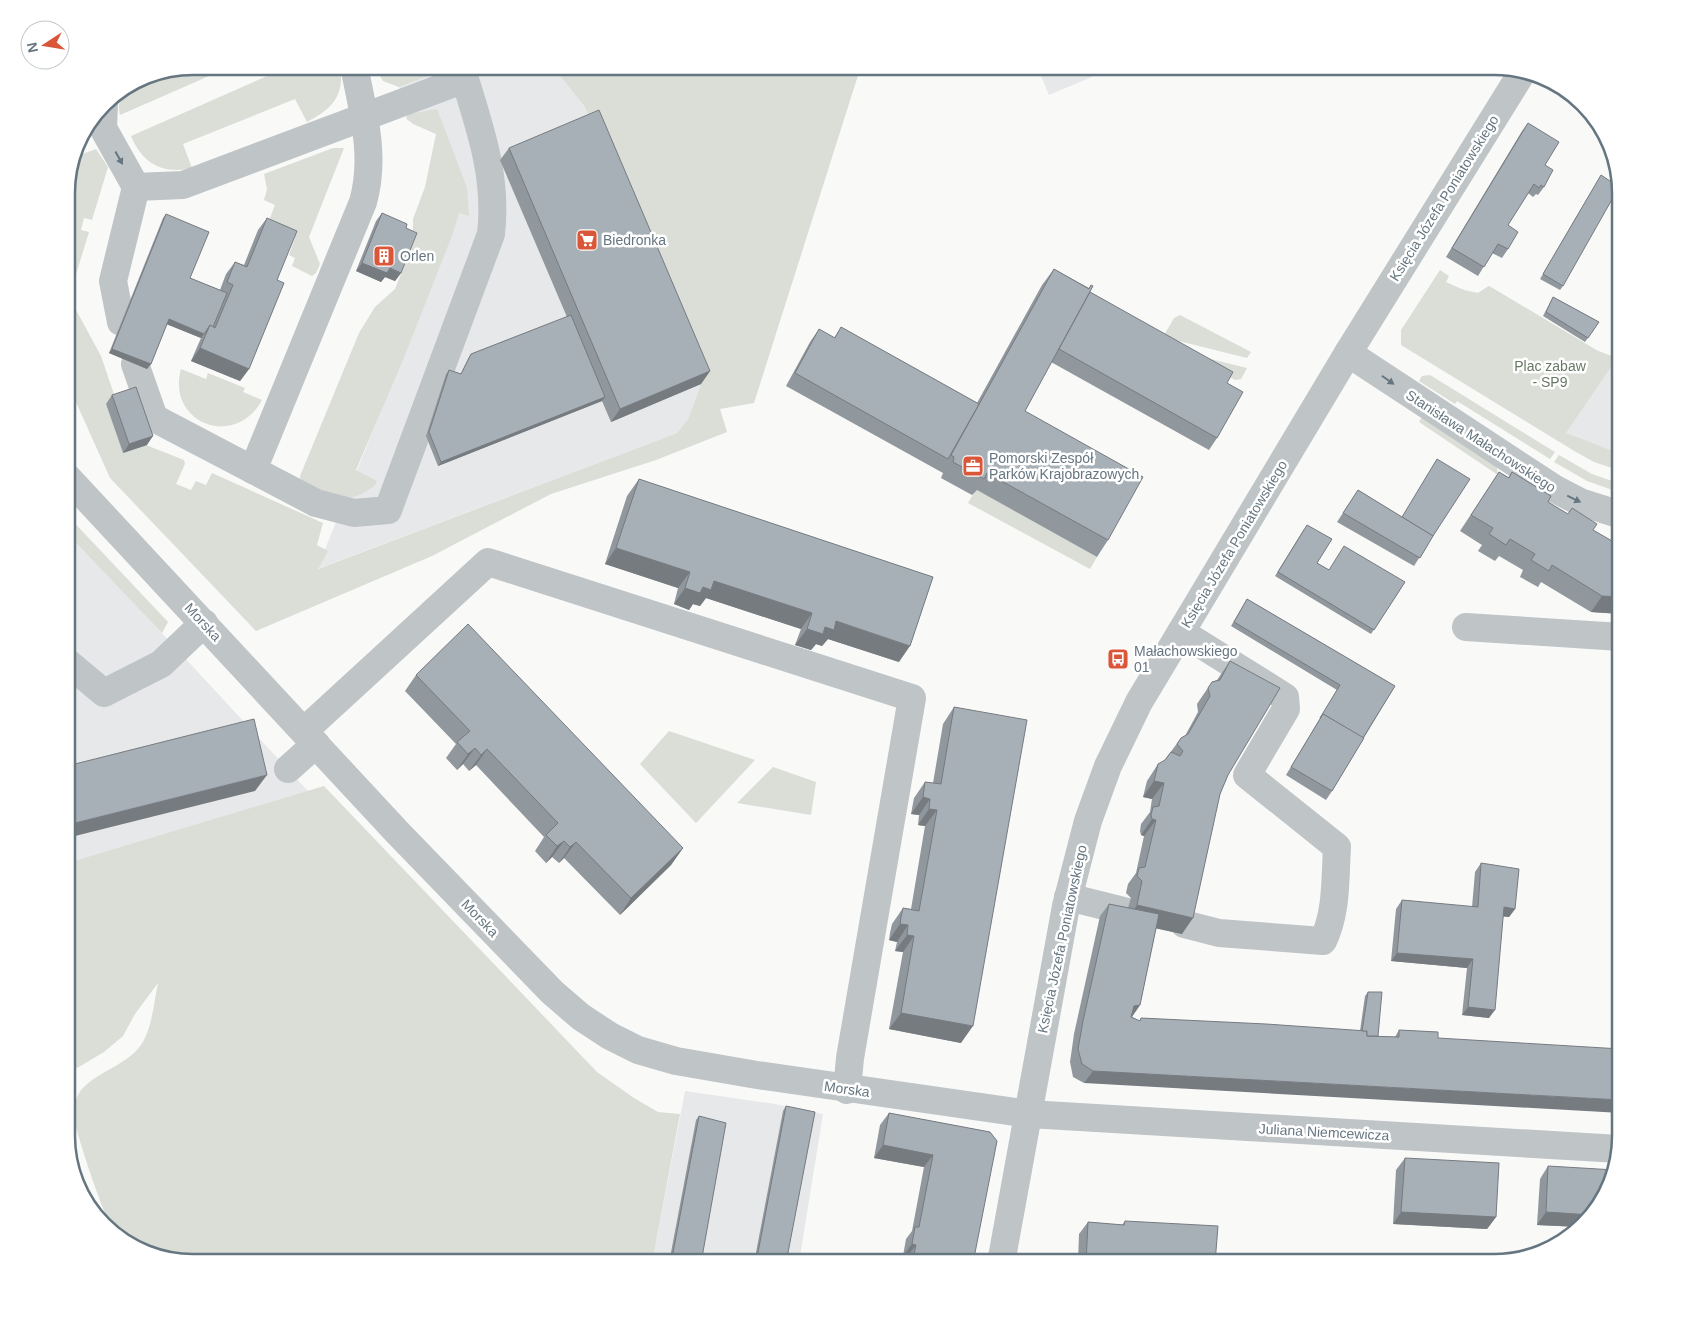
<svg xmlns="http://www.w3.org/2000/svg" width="1687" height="1329" viewBox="0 0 1687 1329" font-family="Helvetica,sans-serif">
<rect width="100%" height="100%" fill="#f9f9f8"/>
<!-- built -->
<g fill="#e7e8e9">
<path d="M436,66h116l33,41 116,277 -13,35 -11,14 -360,136 135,-333 -16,-102 -29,-14 -8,-33 29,-11z"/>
<path d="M1037,66h81l-69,29z"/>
<path d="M1489,286l109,65 23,8v95l-49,-18 -30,-17 -84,-131 20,5z"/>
<path d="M67,515l55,75 186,201 -241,72z"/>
<path d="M685,1091l90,13 48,10 -24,149h-147z"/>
</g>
<!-- green -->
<g fill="#daded7">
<path d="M193,66h39l-112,49c-8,-40 45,-43 73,-49z"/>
<path d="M290,66h50c5,30 -8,43 -33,56l-12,-23 -112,45 9,24c-29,7 -50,-5 -61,-32z"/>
<path d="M374,66h62l-8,10 -29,11 -16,-6z"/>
<path d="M552,66h43l5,6 10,-6h251l-107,337 -34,6 7,23 -71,28 -105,34 -119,62 -176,75 -146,-153 -43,-96v-198l7,-27 22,-8 12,18 -16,53 -8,-2 -3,12 8,2 -20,65 32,59 15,44 -10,4 17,49 23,-8 38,15 1,4 -9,20 15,6 5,-9 10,4 6,-12 111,50 -6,22 11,6 -10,18 359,-136 11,-14 13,-35 -116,-277z"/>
<path d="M437,109l30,79 2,28 -10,-3 -7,23 -49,124 -47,110 21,11 -2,4c-28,23 -46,12 -74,-3l-1,-6 59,-143 16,-26 20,-18 20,-50 -2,-1v-19l12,-32 11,-53 -23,-10 -7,-6 3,-4z"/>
<path d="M333,148h11l-35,89 11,27 -4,9 -4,3 -20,-10 3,-8 -6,-3 6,-17 -28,-12 8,-21 -11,-5 3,-11 -3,-15z"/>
<path d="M1440,270l9,6 -3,6 20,9 12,2 11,-7 109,65 19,7 -51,75 55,21v17l-27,-9 -18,-10 -175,-107v-15z"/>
<path d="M1180,315l71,37 -4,6 -84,-21 11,-19z"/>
<path d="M1183,352l64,16 -6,11 -6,1z"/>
<path d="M181,369l25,10 2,-6 37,15 -2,4 19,8c-27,50 -96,23 -81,-31z"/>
<path d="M1430,375l125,77 -5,7 -93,-58 -2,3 -36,-23 3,-5z"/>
<path d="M1423,415l73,45 2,15 -79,-53z"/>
<path d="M1559,455l33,19 29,10v9l-34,-12 -33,-19z"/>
<path d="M976,489l121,68 -7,12 -122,-66z"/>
<path d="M67,515l101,107 -6,11 -95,-100z"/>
<path d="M669,731l86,29 -59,63 -56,-59z"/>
<path d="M773,767l43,15 -5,33 -74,-12z"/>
<path d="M324,786l273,286 37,26 24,14 22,2 -28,149h-459c-29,-6 -51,-9 -75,-26 -11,-8 -40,-100 -44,-117 -1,-6 0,-17 3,-23 10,-23 48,-29 64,-52 11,-16 13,-43 17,-62l-23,31 -12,22 -19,16 -37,22v-211z"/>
</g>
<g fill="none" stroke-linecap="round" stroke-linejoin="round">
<!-- minor -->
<g stroke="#bfc4c7" stroke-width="28">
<path d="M104,104l-1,24 33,59 -23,94 8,41"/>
<path d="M136,187l47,-2 282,-106"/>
<path d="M1348,353l207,136 25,13 41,13"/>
<path d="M135,364l19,54 162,85 38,10 34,-3 103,-276c7,-61 -13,-110 -30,-168"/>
<path d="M253,470l110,-268c13,-46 0,-90 -9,-136"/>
<path d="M67,477l331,356 154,159 29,25 29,19 28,14 38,11 81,14 272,39 590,35"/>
<path d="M1466,627l155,10"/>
<path d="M1181,632l104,65 1,12 -39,66 90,72c-2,32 0,65 -14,94l-104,-8 -35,-9"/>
<path d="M67,662l37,31 57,-29 43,-41"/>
<path d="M304,731l184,-169 424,136 -62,360 -3,32"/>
<path d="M288,769l28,-25"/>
<path d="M1068,897l60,15"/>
<path d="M1001,1263l65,-357 22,-85 20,-55 31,-64 42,-70 167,-279 175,-282"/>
</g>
</g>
<!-- wall -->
<g fill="#90979d">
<path d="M1528,123l17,42 -1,22 -6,8 -2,-1 -3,3 -5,-4 -20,32v24l-6,9 -10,-5 -14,23 -32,-19 76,-126z"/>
<path d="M509,148l201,223 -9,13 -90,38 -9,-21 -164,65 -12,-30 20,-62 3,-4 12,4 7,-15 3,-5 96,-37 -67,-157z"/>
<path d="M1601,175l-38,111 -3,4 -20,-11z"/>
<path d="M382,213l24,15 -5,45 -6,8 -10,-4 -4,5 -25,-11 20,-50z"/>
<path d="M166,214l24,64 30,12 6,-16 9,-12 9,3 14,-35 9,-12 10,62 -28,89 -9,12 -49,-20 10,-23 -34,-14 -16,40 -4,5 -38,-16 54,-135z"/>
<path d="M1054,269l35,19 2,-3 -1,7 137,91 -10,55 -8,12 -158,-88 -26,49 83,129 -11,17 -120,-67 -5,5 -31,-17 2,-5 -157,-87 24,-44 9,-13 15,9 7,-11 136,76 65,-118z"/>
<path d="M1553,297l46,25 -14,20 -42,-26z"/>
<path d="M112,395l35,50 -24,8 -17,-49z"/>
<path d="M1499,472l9,6 4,-6 36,30 45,28 28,84 -30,-2 -50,-30 -3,5 -18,-10 3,-7 -24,-14 -4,5 -17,-10 4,-6 -22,-14z"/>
<path d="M639,479l260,183 -71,-23 -6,7 -6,-2 -5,6 -16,-5 6,-16 -95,-31 -6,8 -7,-2 -4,6 -15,-6 4,-16 -73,-24 22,-68z"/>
<path d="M1358,490l75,46 -19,30 -77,-44z"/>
<path d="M1304,529l13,34 12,7 76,12 -34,52 -96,-58z"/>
<path d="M1247,599l148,87 -63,105 -6,9 -40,-25 51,-85 -106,-64z"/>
<path d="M1230,661l-2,114 -8,19 -38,140 -26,-6 -16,77 -8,12 7,4 2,-3 219,13 5,-35 3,-4 10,44 17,1 4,-7 39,2 -354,51 -11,-6 -3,-15 4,-28 26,-118 9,-12 19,4 3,-10 -5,-5 2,-9 8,-11 8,-37 -3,-1 -1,-4 1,-7 9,-12 2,-13 -9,-2 4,-16 11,-17 6,-3 17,-23 4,-2 13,-24 -1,-8 4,-6 11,-16 5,-2z"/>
<path d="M416,675l267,173 -12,17 -51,50 -56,-57 -5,5 -7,-6 -6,6 -11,-12 9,-14 -68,-72 -7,6 -6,-7 -6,6 -11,-12 10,-14 -51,-53z"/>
<path d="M954,707l7,336 -72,-14 14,-77 -8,-1 2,-9 -8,-2 1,-7 2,-9 11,-16 8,1 14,-83 -7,-1 1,-10 -8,-1 3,-16 11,-16 8,1 10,-59z"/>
<path d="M1481,863l34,46 -6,8 -6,-1 -14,102 -27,-3 5,-47 -76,-7 5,-52 6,-9 70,7 3,-35z"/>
<path d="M786,1106v157h-32l29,-152z"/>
<path d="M889,1113l101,19 -17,131h-67l1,-6 -4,-1 3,-17 6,-8 12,-64 -50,-9 6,-33z"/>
<path d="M699,1116l2,147h-32l27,-143z"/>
<path d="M1405,1158l91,59 -9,12 -94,-5 3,-54z"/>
<path d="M1548,1166l42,53 -10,8 -43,-2 3,-46z"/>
<path d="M1125,1221l90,42h-137l1,-29 9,-12 34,3z"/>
</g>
<!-- shaded-wall -->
<g fill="#767b80">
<path d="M362,263l28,5 11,5 -6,8 -10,-4 -4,5 -25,-11z"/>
<path d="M169,319l35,15 -3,4 -35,-14z"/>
<path d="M200,348l49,21 -9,12 -49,-20z"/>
<path d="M112,349l39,15 -4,5 -38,-16z"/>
<path d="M710,371l-9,13 -90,38 9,-13z"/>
<path d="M605,397l-3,4 -164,65 3,-4z"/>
<path d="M153,436l-6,9 -24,8 6,-9z"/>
<path d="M616,548l74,24 -12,16 -73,-24z"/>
<path d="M714,581l98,32 -11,16 -95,-31 -6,8 -7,-2 -4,6 -15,-6 11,-16 18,-1z"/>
<path d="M1602,596l19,1v17l-30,-2z"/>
<path d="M836,621l74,25 -11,16 -71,-23 -6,7 -6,-2 -5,6 -16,-5 12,-16 18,-2z"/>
<path d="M475,748l-12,16 -6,6 11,-16z"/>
<path d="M487,749l-11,16 -7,6 12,-16z"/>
<path d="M267,775l-12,16 -188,47v-13z"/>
<path d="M1154,781l10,2 -12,16 -9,-2z"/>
<path d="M923,797l7,2 -11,16 -8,-1z"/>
<path d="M929,809l8,1 -12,16 -7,-1z"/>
<path d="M1152,819l4,1 -12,16 -3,-1z"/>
<path d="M564,841l-12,16 -6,6 11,-17z"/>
<path d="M576,842l-12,16 -5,5 11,-16z"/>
<path d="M683,848l-12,17 -51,50 11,-17z"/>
<path d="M1137,905l56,13 -11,16 -56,-12z"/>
<path d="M1504,907l11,2 -6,8 -11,-1z"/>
<path d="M900,924l8,1 -11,17 -8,-2z"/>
<path d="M907,935l7,1 -11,16 -8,-1z"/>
<path d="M1397,953l76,6 -6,9 -76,-7z"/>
<path d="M1140,1005l-9,13 3,-12z"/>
<path d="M1468,1007l27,3 -6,8 -27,-3z"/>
<path d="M901,1013l72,13 -12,17 -72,-14z"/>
<path d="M1093,1071l528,29v13l-537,-30z"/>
<path d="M883,1145l50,10 -9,12 -50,-9z"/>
<path d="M1401,1212l95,5 -9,12 -94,-5z"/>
<path d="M1546,1212l46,3 -2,4 -10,8 -43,-2z"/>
<path d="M912,1244l4,1 -9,12 -4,-1z"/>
</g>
<!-- building -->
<g fill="#a8b0b7" stroke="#767b80">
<path d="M599,110l111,261 -90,38 -111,-261z"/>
<path d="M1528,123l31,19 -14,23 8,5 -9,17 -3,-2 -2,3 -5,-4 -26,41 10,7 -10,17 -10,-5 -14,23 -32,-19z"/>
<path d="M1601,175l18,12 -56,99 -20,-12z"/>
<path d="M382,213l25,11 -1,4 11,5 -16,40 -11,-5 -3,5 -25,-10z"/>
<path d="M166,214l43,18 -19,46 37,15 -14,34 -3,-2 -6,9 -35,-15 -18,45 -39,-15z"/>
<path d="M267,218l30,13 -20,49 7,3 -35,86 -49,-21 10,-23 5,3 18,-43 -6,-3 8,-20 12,5z"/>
<path d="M1054,269l35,20 2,-4 2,1 -68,125 118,66 -35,63 -121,-67 -3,6 -31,-17 1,-5 -3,-2z"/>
<path d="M1090,292l143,80 -6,11 16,9 -26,46 -158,-89z"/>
<path d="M1553,297l46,25 -11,16 -42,-26z"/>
<path d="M571,315l34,82 -164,65 -12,-30 20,-62 12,4 10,-20z"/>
<path d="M841,327l138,77 -31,55 -153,-86 24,-44 16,9z"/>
<path d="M136,387l17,49 -24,8 -17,-49z"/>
<path d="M1437,459l33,20 -37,57 -31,-19z"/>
<path d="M1499,472l10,6 3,-6 39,24 -3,6 20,12 4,-6 25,16 -4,6 26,15h2v52l-19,-1 -50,-31 -3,6 -18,-11 4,-6 -25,-15 -4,6 -17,-11 4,-6 -22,-13z"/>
<path d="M639,479l294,98 -23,69 -74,-25 -2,9 -9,-3 -2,7 -16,-5 5,-16 -98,-32 -3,9 -8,-3 -3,6 -15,-5 5,-16 -74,-24z"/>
<path d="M1358,490l75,46 -13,22 -77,-45z"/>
<path d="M1307,525l25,14 -15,24 12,7 15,-24 61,36 -31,48 -96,-58z"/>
<path d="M1247,599l148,87 -32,52 -40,-24 -3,4 20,-33 -106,-63z"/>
<path d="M468,624l215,224 -52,50 -55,-56 -6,5 -6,-6 -7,5 -11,-11 12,-12 -71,-74 -6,6 -6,-7 -7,6 -11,-12 13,-11 -54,-56z"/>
<path d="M1230,661l50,27 -52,87 -8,19 -27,124 -56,-13 5,-24 -5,-5 2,-8 6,-1 11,-47 -4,-1 -1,-4 2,-8 6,-1 5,-23 -10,-2 4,-17 7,-4 6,-8 9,4 3,-5 -6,-7 4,-6 7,-4 22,-38 -2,-8 4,-6 8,-2z"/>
<path d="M954,707l73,13 -54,306 -72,-13 13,-77 -7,-1 1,-10 -8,-1 1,-7 2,-9 16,3 18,-101 -8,-1 1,-10 -7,-2 2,-15 16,2z"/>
<path d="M1323,714l41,24 -32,53 -41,-24z"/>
<path d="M254,719l13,56 -200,50v-59z"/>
<path d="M1481,863l38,6 -4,40 -11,-2 -9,103 -27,-3 5,-48 -76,-6 5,-53 76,7z"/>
<path d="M1109,904l50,10 -19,91 -6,1 -3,11 9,4 1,-3 125,6 101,7v5l32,1v-7l39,2v6l183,11v51l-528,-29 -11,-7 -4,-15 5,-28z"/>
<path d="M1368,992h14l-4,44h-11v-5h-5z"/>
<path d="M786,1106l29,6 -29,151h-30z"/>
<path d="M889,1113l101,19 7,9 -24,122h-61l4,-18 -4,-1 3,-17h4l14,-72 -50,-10z"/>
<path d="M699,1116l27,7 -25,140h-30z"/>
<path d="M1405,1158l94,5 -3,54 -95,-5z"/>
<path d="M1548,1166l67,4 -1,7 -22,38 -46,-3z"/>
<path d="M1125,1221l93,5 -3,37h-129l2,-41 36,3z"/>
</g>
<!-- one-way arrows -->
<defs><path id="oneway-solid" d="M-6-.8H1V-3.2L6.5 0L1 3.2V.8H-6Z" transform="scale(1.25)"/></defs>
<g fill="#667681">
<use href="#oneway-solid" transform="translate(119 158) rotate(61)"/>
<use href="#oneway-solid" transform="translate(1388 380) rotate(35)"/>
<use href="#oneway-solid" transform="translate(1574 499) rotate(26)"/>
</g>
<!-- icons -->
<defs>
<g id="supermarket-square" transform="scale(1.125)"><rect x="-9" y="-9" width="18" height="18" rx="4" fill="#d95638" stroke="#fff"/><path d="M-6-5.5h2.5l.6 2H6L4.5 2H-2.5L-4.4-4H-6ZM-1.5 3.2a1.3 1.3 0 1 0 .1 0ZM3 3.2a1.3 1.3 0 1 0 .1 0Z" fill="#fff"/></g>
<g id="building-square" transform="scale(1.125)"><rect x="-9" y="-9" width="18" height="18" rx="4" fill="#d95638" stroke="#fff"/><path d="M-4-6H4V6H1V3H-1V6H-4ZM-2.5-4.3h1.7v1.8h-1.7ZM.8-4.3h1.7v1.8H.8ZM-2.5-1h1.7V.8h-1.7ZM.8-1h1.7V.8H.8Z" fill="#fff"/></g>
<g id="office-square" transform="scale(1.125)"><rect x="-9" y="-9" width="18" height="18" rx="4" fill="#d95638" stroke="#fff"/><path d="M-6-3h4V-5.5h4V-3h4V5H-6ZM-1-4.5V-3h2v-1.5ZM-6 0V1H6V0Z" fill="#fff"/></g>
<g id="bus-square" transform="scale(1.125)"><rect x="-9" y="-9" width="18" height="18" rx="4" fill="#d95638" stroke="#fff"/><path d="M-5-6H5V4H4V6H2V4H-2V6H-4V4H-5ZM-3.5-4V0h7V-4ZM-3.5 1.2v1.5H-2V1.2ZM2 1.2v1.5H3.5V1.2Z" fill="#fff"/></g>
</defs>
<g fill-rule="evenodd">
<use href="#supermarket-square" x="587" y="240"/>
<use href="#building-square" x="384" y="256"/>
<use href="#office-square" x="973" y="466"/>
<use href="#bus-square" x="1118" y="659"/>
</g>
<g text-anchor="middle" stroke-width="5" stroke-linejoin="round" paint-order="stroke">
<!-- street labels -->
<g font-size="14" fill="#667681" stroke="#fff">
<text transform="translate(1444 198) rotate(-58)" y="5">Księcia Józefa Poniatowskiego</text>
<text transform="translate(1481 441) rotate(33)" y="5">Stanisława Małachowskiego</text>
<text transform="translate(1234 544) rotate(-59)" y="5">Księcia Józefa Poniatowskiego</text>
<text transform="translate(203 622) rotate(47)" y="5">Morska</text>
<text transform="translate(480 918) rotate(46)" y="5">Morska</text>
<text transform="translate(1062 939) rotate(-78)" y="5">Księcia Józefa Poniatowskiego</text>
<text transform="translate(847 1089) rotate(8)" y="5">Morska</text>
<text transform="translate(1324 1132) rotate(3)" y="5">Juliana Niemcewicza</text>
</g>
<!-- poi labels -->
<g font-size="14" fill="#667681" stroke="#fff" text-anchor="start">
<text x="603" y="245">Biedronka</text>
<text x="400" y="261">Orlen</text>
<text x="989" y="463">Pomorski Zespół<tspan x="989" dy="16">Parków Krajobrazowych</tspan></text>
<text x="1134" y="656">Małachowskiego<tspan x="1134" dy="16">01</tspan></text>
</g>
<!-- park labels -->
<g font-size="14" fill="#697965" stroke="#fff">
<text x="1550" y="371">Plac zabaw<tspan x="1550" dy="16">- SP9</tspan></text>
</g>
</g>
<!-- crop -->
<path d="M0 0H1687V1329H0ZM193 75H1494A118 118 0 0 1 1612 193V1136A118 118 0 0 1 1494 1254H193A118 118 0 0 1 75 1136V193A118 118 0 0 1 193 75Z" fill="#fff" fill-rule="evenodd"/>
<path fill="none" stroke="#667681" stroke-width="2.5" d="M193 75H1494A118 118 0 0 1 1612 193V1136A118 118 0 0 1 1494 1254H193A118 118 0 0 1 75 1136V193A118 118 0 0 1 193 75Z"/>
<!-- north arrow -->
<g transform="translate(45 45) rotate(258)"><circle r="24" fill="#ffffff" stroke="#c2c8cd"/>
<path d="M0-4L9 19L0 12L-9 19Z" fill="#d95638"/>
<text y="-8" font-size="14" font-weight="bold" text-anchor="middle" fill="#667681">N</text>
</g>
</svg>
